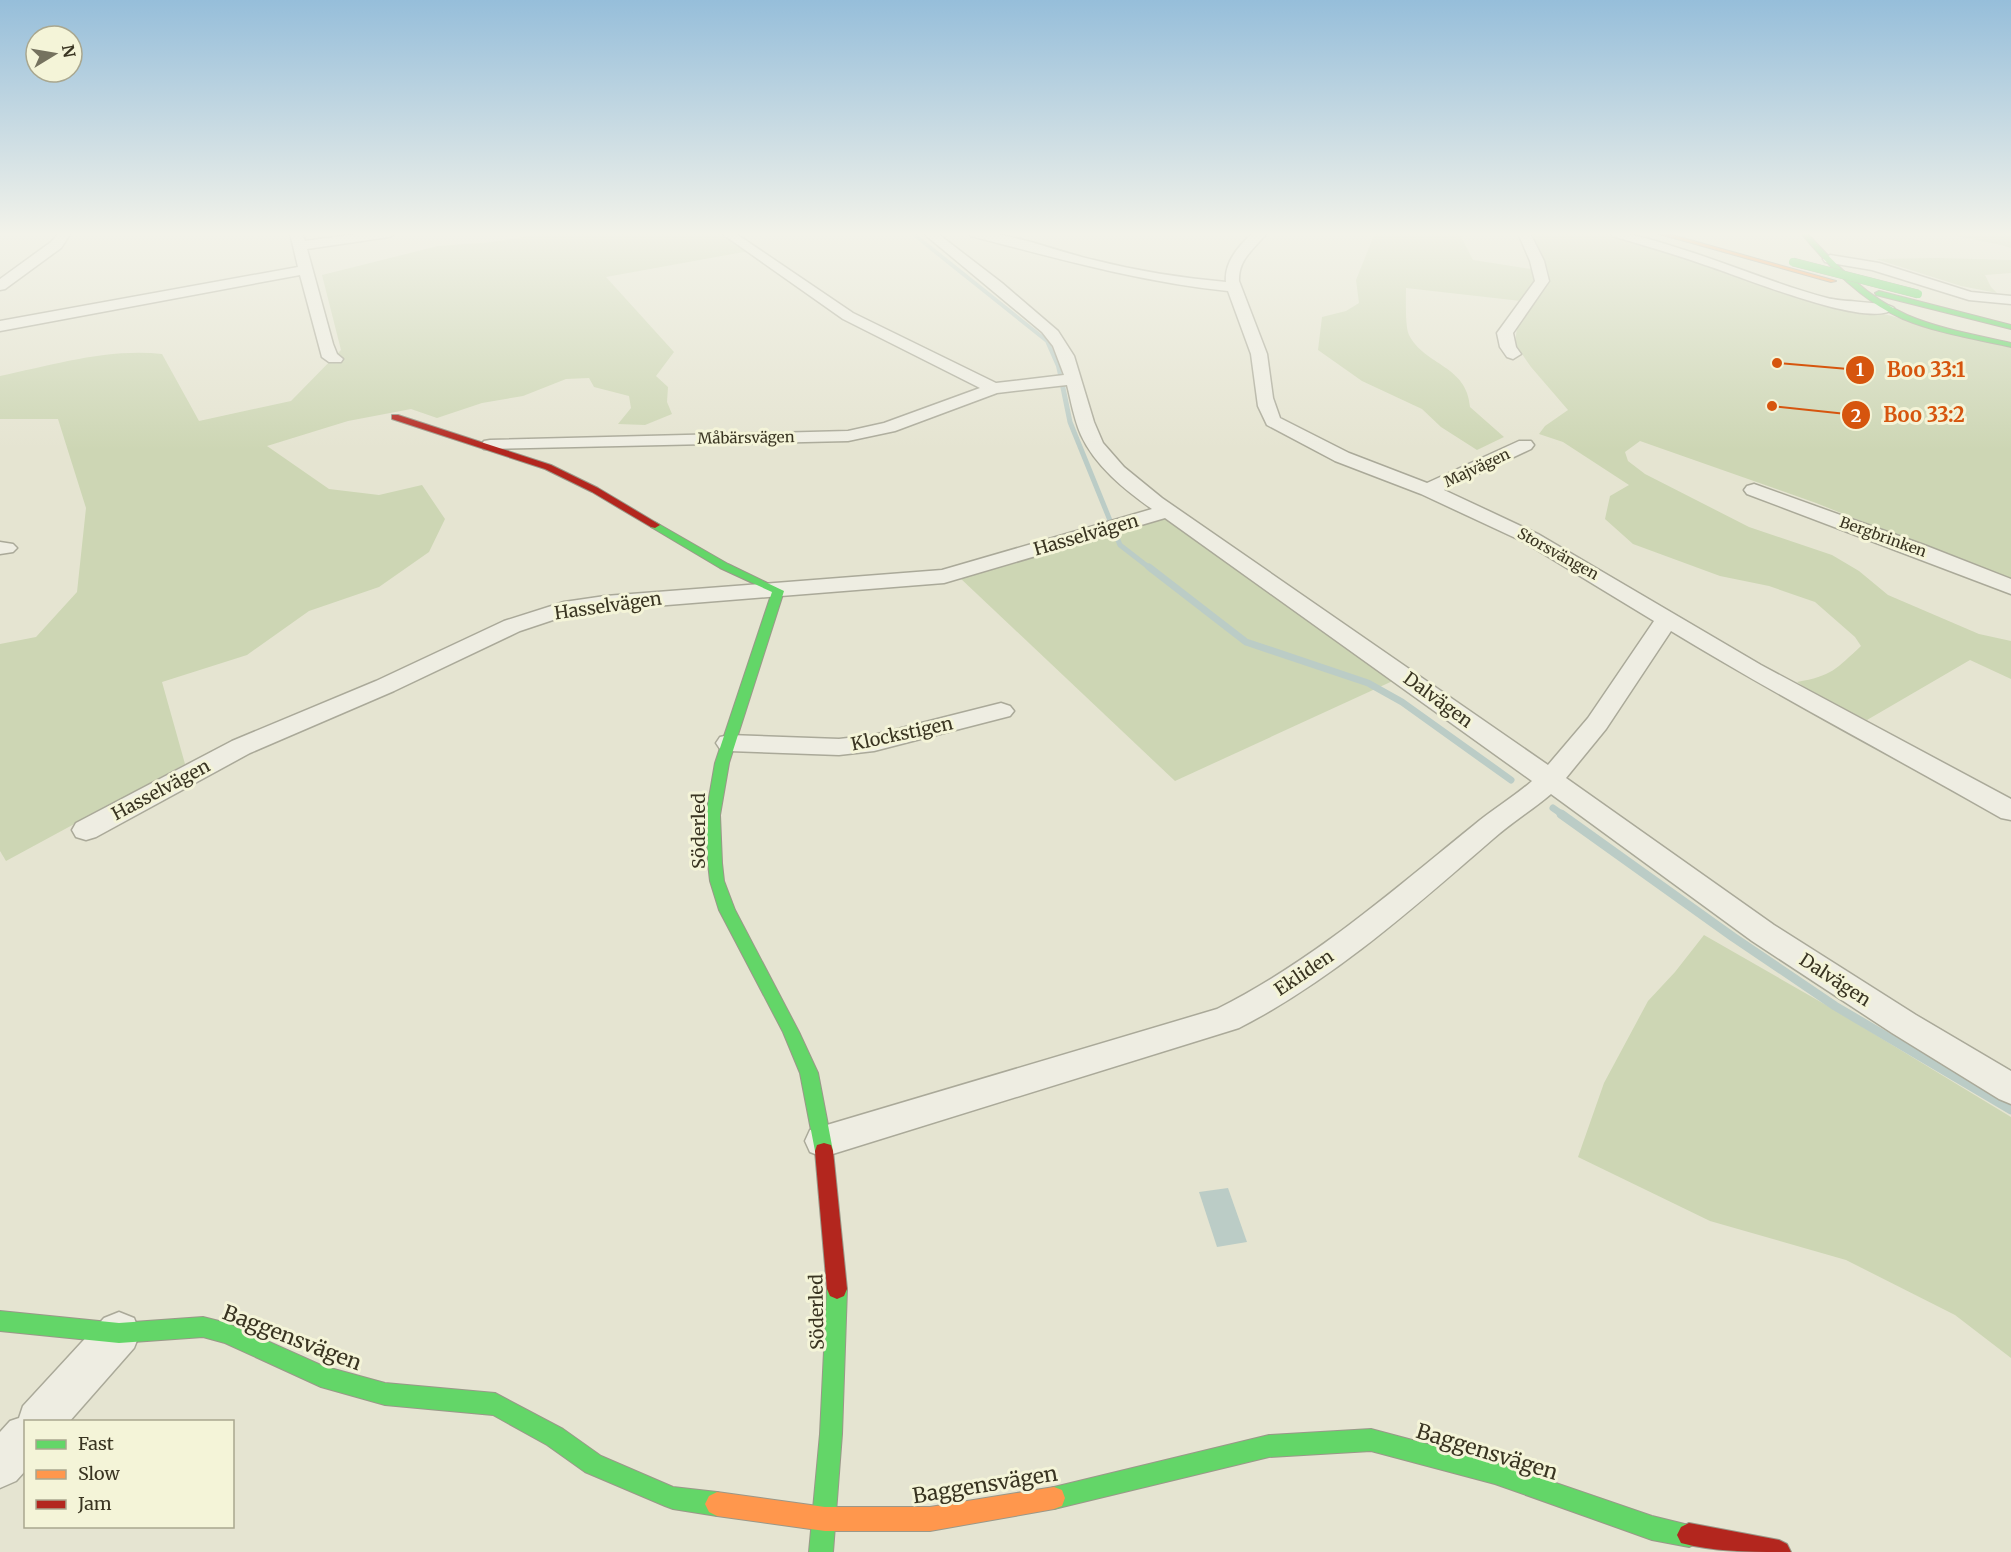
<svg xmlns="http://www.w3.org/2000/svg" width="2011" height="1552" viewBox="0 0 2011 1552" font-family="Merriweather,serif">
<rect width="100%" height="100%" fill="#e5e4d1"/>
<!-- green -->
<g fill="#cdd6b4">
<path d="M531,233h188l30,18 -143,26 68,75 -18,24 12,11 -1,15 5,12 -27,11 -27,-1 13,-16 -2,-12 -35,-9 -5,-9 -23,1 -43,17 -41,7 -45,15 -26,-9 -63,12 -81,25 62,43 50,6 43,-10 23,34 -16,33 -50,35 -70,24 -62,44 -85,27 23,82 -179,97 -6,-10v-207l36,-7 41,-45 9,-84 -28,-89h-58v-43c52,-11 109,-28 162,-22l37,67 92,-20 50,-51 -19,-75 116,-29 55,-4 37,-6z"/>
<path d="M1375,233h84l14,27 58,9 5,11 -15,21 -115,-13c0,11 -1,39 3,47 16,31 58,30 61,72l34,30 -27,13 -36,-23 -19,-18 -60,-28 -44,-31 4,-33 24,-6 13,-8 -3,-23z"/>
<path d="M1530,233h77l95,29 116,41 29,8 37,3 127,34v233l-195,-78 -176,-62 -15,11 3,9 17,13 104,53 83,28 27,16 29,24 91,39 32,7v38l-41,-19 -103,60 -39,-17 -31,-21c35,-6 39,-13 64,-36l-6,-9 -40,-35 -46,-16 -49,-10 -87,-32 -28,-25 5,-23 19,-11 -66,-43 -24,-8 6,-8 23,-16 -37,-43 -16,-23 2,-17 32,-44 -1,-13z"/>
<path d="M1944,233h67v15c-22,-7 -44,-9 -67,-15z"/>
<path d="M1938,258l73,2v13l-26,2 6,12 6,6 -36,-7 -85,-27z"/>
<path d="M1169,516l228,163 -222,102 -216,-204z"/>
<path d="M1704,935l129,74 178,108v241l-56,-43 -109,-55 -136,-39 -132,-64 26,-74 44,-82 27,-29z"/>
</g>
<!-- water -->
<path fill="#bbccc6" d="M1228,1188l19,54 -30,5 -18,-55z"/>
<g fill="none" stroke-linecap="round" stroke-linejoin="round">
<!-- stream-far3 -->
<path stroke="#bbccc6" stroke-width="4" d="M912,233l135,108 11,25 3,13"/>
<!-- stream-far2 -->
<path stroke="#bbccc6" stroke-width="5" d="M1061,378l9,44 50,123 31,24"/>
<!-- stream-far1 -->
<g stroke="#bbccc6" stroke-width="7">
<path d="M1149,567l97,75 122,41 34,19 109,78"/>
<path d="M1553,808l10,7"/>
</g>
<!-- stream -->
<path stroke="#bbccc6" stroke-width="9" d="M1561,814l172,123 102,69 176,104"/>
<!-- street casing -->
<g stroke="#aaa999" stroke-width="3">
<g id="street">
<path d="M59,233h12l-10,15 -56,41 -5,1v-11l51,-37z"/>
<path d="M290,233h12l3,8 59,-8h31l-6,4 -82,12 26,95 4,10 6,5 -2,3h-12l-7,-5 -22,-82 -300,56v-10l298,-54z"/>
<path d="M721,233h14l118,80 143,70 68,-8 -11,-29 -11,-14 -119,-99h14l65,50 56,48 16,25 20,66 9,21 21,24 38,31 386,267 40,-47 66,-97 -130,-79 -103,-48 -86,-33 -68,-36 -9,-19 -7,-52 -23,-63c-88,-9 -172,-33 -257,-55l-1,-3c41,-2 84,18 124,27 43,11 88,18 132,22 -2,-19 13,-37 27,-49h14c-12,15 -29,26 -28,48l28,73 6,44 7,20 69,35 78,30 92,-42h12l3,4 -3,4 -87,41 94,44 223,131 250,134v21l-10,-2c-110,-63 -222,-121 -330,-187l-65,98 -40,49 208,147 142,90 95,56v33l-12,-5 -107,-66 -140,-92 -201,-147c-19,16 -40,29 -58,45 -81,70 -159,140 -254,189l-416,129 -13,-5 -5,-11 5,-11 407,-121c96,-48 174,-117 257,-184 19,-16 40,-28 58,-44l-367,-263 -221,65 -339,27 -37,5 -48,16 -126,60 -144,62 -154,84 -10,3 -10,-3 -4,-7 4,-7 156,-82 144,-60 128,-60 60,-19 41,-6 337,-26 210,-61c-27,-19 -57,-43 -71,-74 -7,-16 -10,-34 -14,-50l-70,8 -102,38 -47,10 -364,8 -3,-4 3,-4 6,-1 358,-9 36,-8 96,-35 -137,-69z"/>
<path d="M1518,233h12l14,28 5,20 -36,52 3,14 5,7 -8,5 -6,-2 -7,-10 -3,-14 38,-52 -5,-20z"/>
<path d="M1611,233c24,0 44,8 67,15 50,15 99,37 149,50 13,4 62,4 67,10 -21,24 -159,-34 -189,-43 -31,-11 -62,-20 -93,-29z"/>
<path d="M1830,255l49,8 92,29 40,4v8l-42,-4 -97,-30 -47,-8 -2,-3z"/>
<path d="M1754,484l170,61 87,34v15l-264,-100 -3,-4 3,-4z"/>
<path d="M0,542l13,2 4,4 -4,4 -13,2z"/>
<path d="M1001,703l9,3 4,5 -4,5 -136,35 -35,4 -110,-4 -9,-2 -4,-6 4,-6 9,-2 110,4 35,-4z"/>
<path d="M119,1312l15,6 6,15 -6,15 -65,74h-43v48l-10,11 -16,7v-56l10,-11 9,-3 4,-12 81,-88z"/>
</g>
</g>
<!-- fast casing -->
<g stroke="#9a9889" stroke-width="2">
<g id="fast">
<path d="M1801,233h6c29,32 60,64 100,82 33,14 69,20 104,28v4c-36,-8 -74,-14 -108,-28 -41,-18 -74,-52 -102,-86z"/>
<path d="M1879,291l132,34v4l-135,-34 -1,-2z"/>
<path d="M655,522l73,42 56,27 -55,172 -9,52 2,48 2,18 11,29 64,122 19,41 15,78 -2,6 -7,2 -7,-2 -2,-6 -15,-78 -17,-41 -64,-122 -9,-29 -2,-18 -2,-48 9,-52 57,-171 -52,-24 -69,-41 -1,-2z"/>
<path d="M837,1279l7,3 3,7 -5,145 -9,118h-24l11,-118 7,-145 3,-7z"/>
<path d="M0,1311l119,12 84,-6 24,6 96,43 62,17 110,10 68,36 38,27 72,31 44,5 8,4 4,8 -4,8 -8,4 -44,-7 -8,-3 -80,-34 -38,-27 -54,-30 -108,-10 -64,-18 -96,-44 -22,-6 -84,6 -119,-12z"/>
<path d="M1371,1429l124,33 157,54 45,11 4,8 -4,8 -8,4 -37,-7 -157,-56 -124,-33 -102,6 -215,52 -8,-3 -3,-8 3,-8 8,-3 215,-52z"/>
</g>
</g>
<!-- slow casing -->
<g stroke="#9a9889" stroke-width="2">
<g id="slow">
<path d="M1656,233h9l171,48 -5,1z"/>
<path d="M1054,1487l8,3 3,8 -3,8 -8,3 -124,22h-105l-108,-15 -8,-4 -4,-8 4,-8 8,-4 108,15h105z"/>
</g>
</g>
<!-- jam casing -->
<g stroke="#9a9889" stroke-width="2">
<g id="jam">
<path d="M392,415h6l153,50 47,23 62,37 -5,3 -4,-1 -59,-35 -47,-23 -153,-50z"/>
<path d="M824,1143l7,2 2,6 14,138 -3,7 -7,3 -7,-3 -3,-7 -12,-138 2,-6z"/>
<path d="M1689,1523l90,17 8,4 4,8c-36,0 -77,0 -110,-9l-4,-8 4,-8z"/>
</g>
</g>
<!-- street -->
<use href="#street" fill="#eeede2" fill-rule="evenodd"/>
<!-- fast -->
<use href="#fast" fill="#63d668" fill-rule="evenodd"/>
<!-- slow -->
<use href="#slow" fill="#ff974d" fill-rule="evenodd"/>
<!-- jam -->
<use href="#jam" fill="#b3261e" fill-rule="evenodd"/>
<!-- fast-bridge casing -->
<g stroke="#908e80" stroke-width="9" stroke-linecap="butt">
<path id="fast-bridge" d="M1793,262l125,32"/>
</g>
<!-- fast-bridge -->
<use href="#fast-bridge" stroke="#63d668" stroke-width="8"/>
</g>
<!-- sky -->
<linearGradient id="sky" x2="0" y2="1"><stop stop-color="#96beda"/><stop offset="0.52" stop-color="#f3f3ea"/><stop offset="1" stop-color="#f3f3ea" stop-opacity="0"/></linearGradient>
<rect width="2011" height="450" fill="url(#sky)"/>
<g text-anchor="middle" stroke-width="6" stroke-linejoin="round" paint-order="stroke">
<!-- far-street labels -->
<g font-size="15" fill="#393421" stroke="#f4f4d8">
<text transform="translate(746 438) rotate(-1)" y="5">Måbärsvägen</text>
<text transform="translate(1477 468) rotate(-25)" y="5">Majvägen</text>
<text transform="translate(1883 537) rotate(20)" y="5">Bergbrinken</text>
<text transform="translate(1558 554) rotate(29)" y="5">Storsvängen</text>
</g>
<!-- street labels -->
<g font-size="18" fill="#393421" stroke="#f4f4d8">
<text transform="translate(1086 535) rotate(-16)" y="6">Hasselvägen</text>
<text transform="translate(608 606) rotate(-8)" y="6">Hasselvägen</text>
<text transform="translate(1438 700) rotate(36)" y="6">Dalvägen</text>
<text transform="translate(902 734) rotate(-12)" y="6">Klockstigen</text>
<text transform="translate(161 790) rotate(-28)" y="6">Hasselvägen</text>
<text transform="translate(699 831) rotate(-90)" y="6">Söderled</text>
<text transform="translate(1304 973) rotate(-34)" y="6">Ekliden</text>
<text transform="translate(1835 980) rotate(33)" y="6">Dalvägen</text>
<text transform="translate(817 1312) rotate(-91)" y="6">Söderled</text>
</g>
<!-- near-street labels -->
<g font-size="21" fill="#393421" stroke="#f4f4d8">
<text transform="translate(292 1338) rotate(21)" y="7">Baggensvägen</text>
<text transform="translate(1487 1452) rotate(17)" y="7">Baggensvägen</text>
<text transform="translate(985 1485) rotate(-9)" y="7">Baggensvägen</text>
</g>
</g>
<!-- callouts -->
<path fill="none" stroke="#d6550e" stroke-width="2" d="M1777 363L1860 370M1772 406L1856 415"/>
<g fill="#d6550e" stroke="#f4f4d8" stroke-width="2">
<circle cx="1777" cy="363" r="6"/>
<circle cx="1772" cy="406" r="6"/>
<circle cx="1860" cy="370" r="15"/>
<circle cx="1856" cy="415" r="15"/>
</g>
<g font-size="18" text-anchor="middle" font-weight="bold" fill="#fff">
<text x="1860" y="376">1</text>
<text x="1856" y="422">2</text>
</g>
<g font-size="20" text-anchor="middle" font-weight="bold" fill="#d6550e" stroke="#f4f4d8" stroke-width="6" stroke-linejoin="round" paint-order="stroke">
<text x="1926" y="377">Boo 33:1</text>
<text x="1924" y="422">Boo 33:2</text>
</g>
<!-- legend -->
<rect x="24" y="1420" width="210" height="108" fill="#f4f4d8" stroke="#a9a78f" stroke-width="1.5"/>
<rect x="36" y="1440" width="30" height="9" fill="#63d668" stroke="#a9a78f" stroke-width="1.5"/>
<text x="78" y="1450" font-size="18" fill="#393421">Fast</text>
<rect x="36" y="1470" width="30" height="9" fill="#ff974d" stroke="#a9a78f" stroke-width="1.5"/>
<text x="78" y="1480" font-size="18" fill="#393421">Slow</text>
<rect x="36" y="1500" width="30" height="9" fill="#b3261e" stroke="#a9a78f" stroke-width="1.5"/>
<text x="78" y="1510" font-size="18" fill="#393421">Jam</text>
<!-- north arrow -->
<g transform="translate(54 54) rotate(79)"><circle r="28" fill="#f4f4d8" stroke="#a9a78f" stroke-width="1.5"/>
<path d="M0-4.5L10 22L0 15L-10 22Z" fill="#75725f"/>
<text y="-9" font-size="16" font-weight="bold" text-anchor="middle" fill="#393421">N</text>
</g>
</svg>
